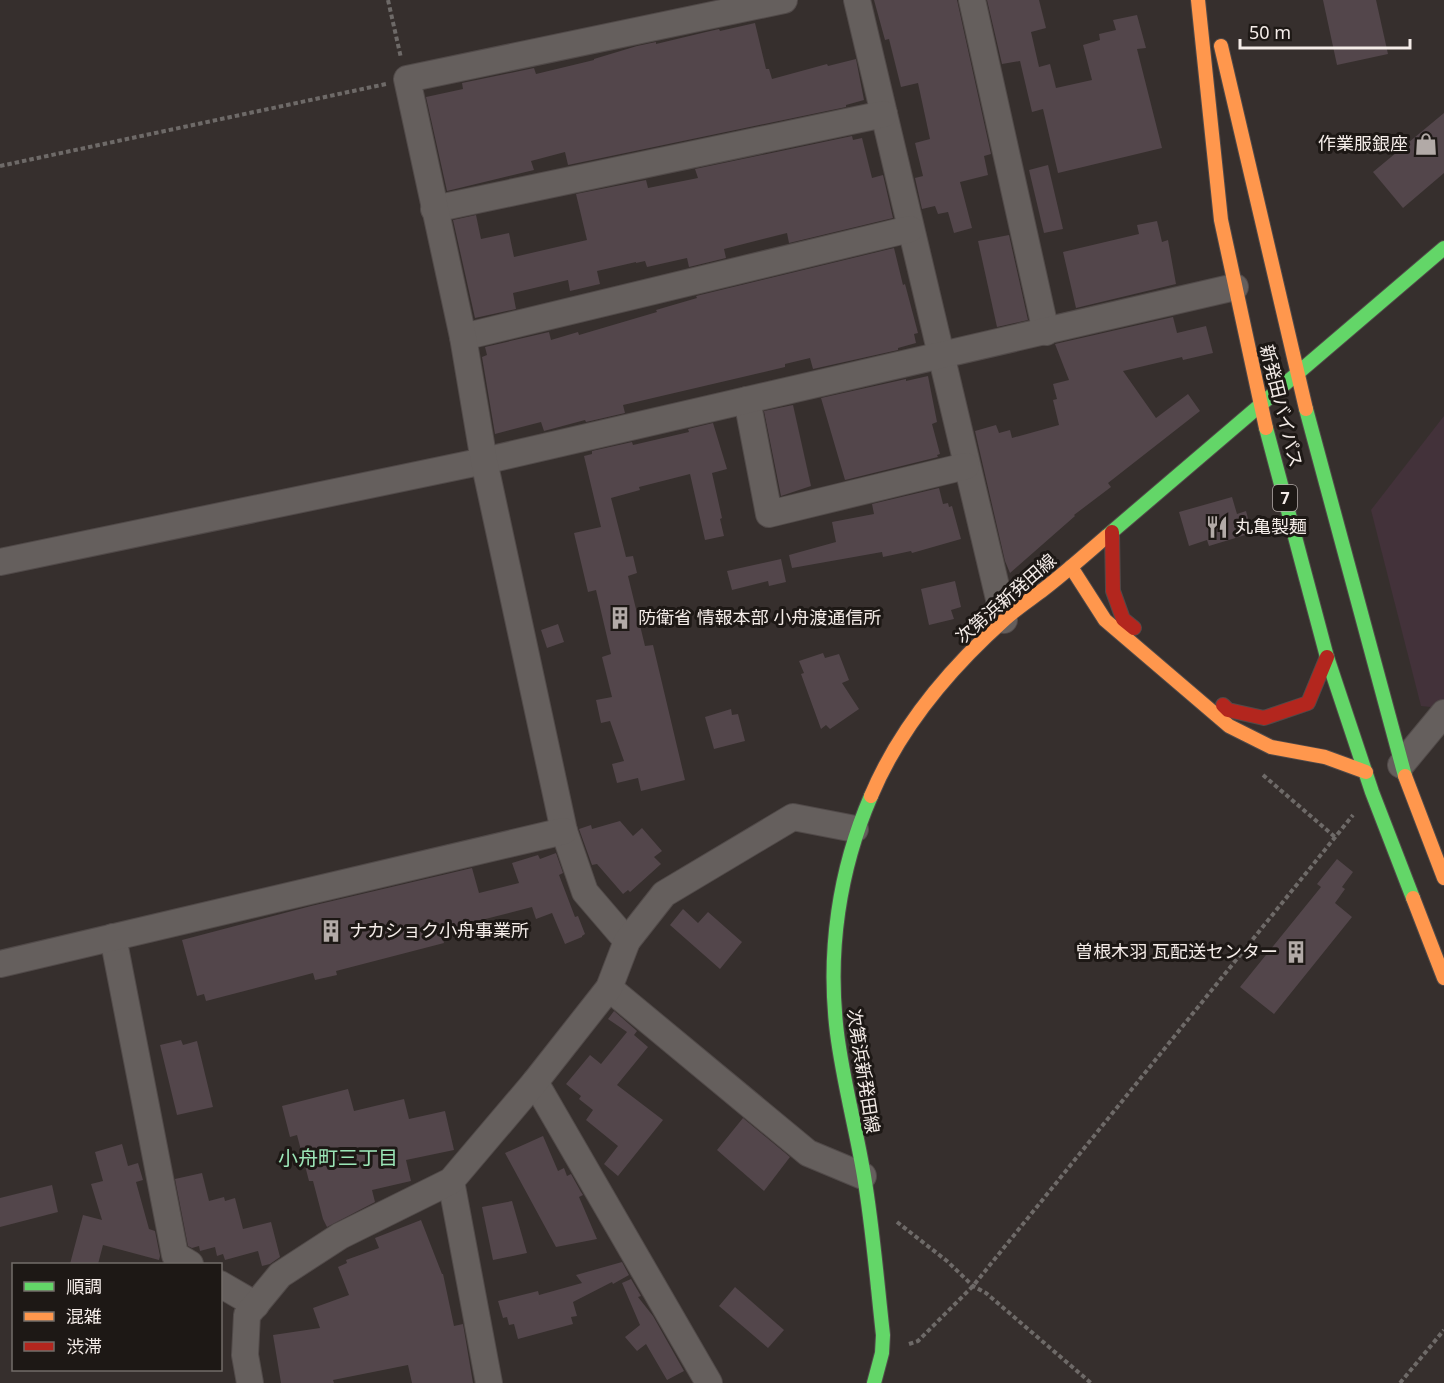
<svg xmlns="http://www.w3.org/2000/svg" width="1444" height="1383" viewBox="0 0 1444 1383" font-family="'Noto Sans','Noto Sans JP',sans-serif">
<rect width="100%" height="100%" fill="#362f2d"/>
<!-- commercial -->
<path fill="#43323a" d="M1444,416v287l-4,5 -19,-2 -50,-196z"/>
<!-- building -->
<g fill="#53464b">
<path d="M874,0h83l34,154 -7,2 4,19 -28,7 12,46 -18,5 -6,-21 -10,2 -3,-8 -13,3 -7,-31 8,-2 -8,-33 15,-4 -12,-56 -17,4 -12,-48 -4,1z"/>
<path d="M987,0h52l7,28 -15,4 8,35 11,-3 6,24 36,-8 -9,-35 17,-5 -1,-6 17,-4 -3,-10 24,-5 9,33 -9,1 25,99 -104,25 -15,-64 -11,3 -12,-51 -18,3z"/>
<path d="M1323,0h53l12,54 -51,11z"/>
<path d="M755,23l11,46h3l3,10 55,-15 1,2 28,-7 8,41 -18,5v2l-278,58 -3,-13 -34,9 3,9 -87,21 -21,-94 37,-8 -1,-6 72,-15 2,6 58,-14v-1l43,-13 19,-4v2l50,-12 13,-3 1,2z"/>
<path d="M1444,113v60l-41,35 -30,-36z"/>
<path d="M852,136l1,4 9,-2 10,40 11,-3 10,43 -104,25 -2,-10 -63,16 2,9 -37,9 -2,-9 -40,9 -2,-6 -9,2v-1l-39,9 3,13 -30,7 -2,-11 -55,13 3,16 -41,9 -22,-98 23,-5 5,24 28,-6 5,24 73,-17 -11,-46 70,-14 2,8 50,-10 -3,-9z"/>
<path d="M1048,165l15,64 -19,4 -15,-63z"/>
<path d="M1157,221l5,21 6,-2 8,44 -100,24 -13,-56 76,-18 -2,-9z"/>
<path d="M1009,235l19,85 -31,7 -19,-86z"/>
<path d="M894,248l9,37 2,-1 13,49 -4,1 2,9 -18,5v2l-85,19 -3,-11 -25,6v3l-162,38 2,8 -39,9 -1,-2 -41,11 -3,-9 -46,12 -13,-77 5,-2 -2,-8 64,-15 2,8 27,-8 1,3 78,-23 -1,-2 41,-12 -1,-2z"/>
<path d="M1173,317l4,16 29,-7 7,27 -30,7 -1,-3 -59,14 33,47 32,-24 12,17 -92,72 3,4 -37,28 1,1 -65,57 -5,-12 -30,-130 21,-6 3,8 11,-3 2,8 47,-13 -6,-25 4,-1 -4,-15 16,-4 -14,-36z"/>
<path d="M928,376l9,46 -5,2 8,30 -3,1 1,2 -93,23 -24,-82 85,-19v2z"/>
<path d="M793,405l18,81 -30,10 -17,-85z"/>
<path d="M713,423l14,46 -15,4 10,45 -2,1 4,17 -19,4 -15,-66 -51,13 1,3 -29,8 15,59 7,-1 4,17 -9,3 17,70 8,-1 32,135 -44,11 -3,-13 -21,5 -5,-19 12,-3 -14,-40 -9,2 -5,-23 16,-3 -10,-40 9,-3 -15,-64 -8,2 -14,-59 27,-6 -17,-71 8,-2v-3l40,-9 1,3 56,-13 -1,-3z"/>
<path d="M939,488l4,16 5,-1 1,4 3,-1 9,33 -49,14 -1,-2 -28,6 -1,-5 -90,16 -3,-13 47,-13 -4,-20 42,-8 -2,-10z"/>
<path d="M1232,497l5,17 9,-3 6,22 -43,13 -2,-6 -18,6 -10,-34z"/>
<path d="M781,559l5,23 -17,4 -1,-5 -36,9 -5,-19z"/>
<path d="M955,581l6,26 -10,3 3,9 -25,6 -8,-36z"/>
<path d="M558,624l6,18 -17,6 -6,-18z"/>
<path d="M823,653l2,5 14,-4 10,26 -7,3 17,26 -29,20 -4,-4 -5,4 -20,-55 3,-1 -5,-12z"/>
<path d="M731,709l1,6 6,-1 7,27 -31,8 -9,-32z"/>
<path d="M620,821l13,15 9,-8 20,23 -8,6 7,7 -31,28 -2,-2 -5,4 -26,-30 -5,1 -13,-36 12,-4 1,4z"/>
<path d="M556,853l7,20 -4,2 16,42 3,-1 7,18 -3,2v1l-17,7 -13,-31 -16,6 -4,-12 -86,22 2,9 -5,1 1,4 -108,28 1,4 -22,5 -2,-7 -107,28 -2,-7 -7,2 -15,-56 129,-34 161,-38 7,25 40,-10 -7,-20 26,-8 2,4z"/>
<path d="M1337,859l16,13 -11,15 3,2 -10,14 17,14 -78,97 -34,-27 81,-100 -4,-3z"/>
<path d="M683,909l15,14 10,-11 34,30 -22,27 -50,-44z"/>
<path d="M614,1011l23,20 -3,4 14,12 -31,38 46,35 -45,56 -14,-12 14,-18 -32,-26 7,-10 -14,-11 2,-3 -15,-12 24,-29 11,9 26,-32 -19,-13z"/>
<path d="M181,1040l2,5 14,-4 16,66 -36,8 -17,-70z"/>
<path d="M348,1089l6,22 50,-12 5,20 36,-8 9,39 -48,10 5,21 -39,9 3,12 -48,25 -4,-8 -10,-38h-4l-12,-46 -7,2 -8,-31z"/>
<path d="M743,1118l47,39 -26,34 -47,-41z"/>
<path d="M543,1136l15,35 6,-3 3,8 4,-2 10,18 2,3 -4,2 18,42 -41,8 -51,-94z"/>
<path d="M122,1144l6,22 10,-3 5,17 -7,2 13,47 6,2 5,25 -1,4 -56,-15 -5,19h-28l13,-49 19,5 -11,-36 12,-3 -8,-29z"/>
<path d="M202,1173l7,28 15,-4 1,4 10,-3 8,31 28,-7 9,35 -10,7 -8,2 -4,-15 -33,9 -2,-6 -6,2 -2,-9 -15,4 -1,-5 -7,2 -4,-2 -13,-67z"/>
<path d="M52,1185l6,27 -58,15v-29z"/>
<path d="M512,1201l15,52 -34,7 -11,-53z"/>
<path d="M421,1220l21,54h1l11,52 9,-2 10,59h-61l-4,-18 -75,15 1,3h-53l-8,-48 47,-7 -7,-20 36,-13 -11,-28 9,-4 -1,-3 33,-12 -4,-10z"/>
<path d="M622,1262l7,13 -16,9 -1,-2 -39,20 4,14 -6,1 2,7 -55,15 -4,-15 -5,1 -2,-8 -4,1 -5,-17 40,-10 1,4 43,-12 -6,-8z"/>
<path d="M631,1279l10,17 -3,1 15,19 31,55 -17,9 -21,-36 -9,7 -12,-14 15,-12 -18,-42z"/>
<path d="M735,1287l49,43 -16,18 -49,-42z"/>
</g>
<g fill="none" stroke-linecap="round" stroke-linejoin="round">
<!-- street casing -->
<g stroke="#514a49" stroke-width="28">
<g id="street">
<path d="M857,0l147,620"/>
<path d="M972,0l74,332"/>
<path d="M434,209l450,-95"/>
<path d="M463,337l447,-108"/>
<path d="M747,400l22,114 197,-48"/>
<path d="M0,562l484,-101 751,-174"/>
<path d="M1401,765l43,-52"/>
<path d="M113,937l62,318 15,9"/>
<path d="M627,941l-42,-49 -21,-61 -80,-370 -21,-124 -56,-258 377,-79"/>
<path d="M0,964l564,-133"/>
<path d="M609,988l199,165 55,23"/>
<path d="M535,1082l174,301"/>
<path d="M451,1181l38,202"/>
<path d="M220,1284l36,21"/>
<path d="M250,1383l-5,-28 2,-40 33,-40 60,-39 111,-55 84,-99 74,-94 18,-47 37,-47 129,-77 62,12"/>
</g>
</g>
<!-- fast casing -->
<g stroke="#514a49" stroke-width="16">
<g id="fast">
<path d="M1306,409l99,367"/>
<path d="M1266,428l61,229 45,135 41,106"/>
<path d="M1107,536l337,-288"/>
<path d="M871,796c-32,74 -44,156 -34,237 6,48 19,95 27,143 9,53 13,106 19,159l-1,18 -8,30"/>
</g>
</g>
<!-- slow casing -->
<g stroke="#514a49" stroke-width="16">
<g id="slow">
<path d="M1198,0l23,220 45,208"/>
<path d="M1221,46l85,363"/>
<path d="M1071,567l34,53 124,106 42,21 54,10 41,15"/>
<path d="M1405,776l39,102"/>
<path d="M871,796c29,-69 78,-127 134,-177 12,-11 26,-20 39,-30 22,-17 42,-35 63,-53"/>
<path d="M1413,898l31,80"/>
</g>
</g>
<!-- jam casing -->
<g stroke="#514a49" stroke-width="16">
<g id="jam">
<path d="M1112,532l1,59 10,28 11,9"/>
<path d="M1223,705l5,5 36,8 44,-15 19,-46"/>
</g>
</g>
<!-- path -->
<g stroke="#6e6a68" stroke-width="4" stroke-dasharray="4.5 3" stroke-linecap="butt">
<path d="M388,0l13,58"/>
<path d="M0,166l386,-82"/>
<path d="M1263,775l72,62"/>
<path d="M897,1222l50,39 26,25 13,7 105,90"/>
<path d="M909,1344l9,-3 55,-55 380,-471"/>
<path d="M1400,1383l44,-53"/>
</g>
<!-- street -->
<use href="#street" stroke="#655f5d" stroke-width="26"/>
<!-- fast -->
<use href="#fast" stroke="#63d668" stroke-width="14"/>
<!-- slow -->
<use href="#slow" stroke="#ff974d" stroke-width="14"/>
<!-- jam -->
<use href="#jam" stroke="#b3261e" stroke-width="14"/>
</g>
<!-- icons -->
<defs>
<g id="shop-bare" transform="scale(1.8)"><path d="M-5-2.5h2.3a2.7 3.5 0 0 1 5.4 0H5L5.5 6h-11ZM-1.5-2.5h3a1.5 2.3 0 0 0-3 0Z" fill="#b2aaa7" stroke="#1d1815" stroke-width="2.5" paint-order="stroke"/></g>
<g id="restaurant-bare" transform="scale(1.8)"><path d="M-5-6h1v4h1v-4h1v4h1v-4h1v5L-1.5 .5V6h-2V.5L-5-1ZM5-6V6H3V1.5H1.5Q1.5-4 5-6Z" fill="#b2aaa7" stroke="#1d1815" stroke-width="2.5" paint-order="stroke"/></g>
<g id="building-bare" transform="scale(1.8)"><path d="M-4-6H4V6H1V3H-1V6H-4ZM-2.5-4.3h1.7v1.8h-1.7ZM.8-4.3h1.7v1.8H.8ZM-2.5-1h1.7V.8h-1.7ZM.8-1h1.7V.8H.8Z" fill="#b2aaa7" stroke="#1d1815" stroke-width="2.5" paint-order="stroke"/></g>
</defs>
<g fill-rule="evenodd">
<use href="#shop-bare" x="1426" y="144"/>
<use href="#restaurant-bare" x="1217" y="527"/>
<use href="#building-bare" x="620" y="618"/>
<use href="#building-bare" x="331" y="931"/>
<use href="#building-bare" x="1296" y="952"/>
</g>
<g text-anchor="middle" stroke-width="6" stroke-linejoin="round" paint-order="stroke">
<!-- shield labels -->
<rect fill="#1d1815" stroke="#b4aca9" stroke-width="1.5" x="1273" y="485" width="24" height="26" rx="4.5"/>
<g font-size="16" font-weight="bold" fill="#f4ece8">
<text x="1285" y="504">7</text>
</g>
<!-- poi labels -->
<g font-size="18" fill="#f4ece8" stroke="#1d1815" text-anchor="start">
<text x="1408" y="150" text-anchor="end">作業服銀座</text>
<text x="1235" y="533">丸亀製麺</text>
<text x="638" y="624">防衛省 情報本部 小舟渡通信所</text>
<text x="349" y="937">ナカショク小舟事業所</text>
<text x="1278" y="958" text-anchor="end">曽根木羽 瓦配送センター</text>
</g>
<!-- street labels -->
<g font-size="18" fill="#f4ece8" stroke="#1d1815">
<text transform="translate(1281 406) rotate(76)" y="6">新発田バイパス</text>
<text transform="translate(1006 599) rotate(-41)" y="6">次第浜新発田線</text>
<text transform="translate(863 1071) rotate(81)" y="6">次第浜新発田線</text>
</g>
<!-- neighbourhood labels -->
<g font-size="20" fill="#9be6b7" stroke="#1d1815">
<text x="338" y="1165">小舟町三丁目</text>
</g>
</g>
<!-- legend -->
<rect x="12" y="1263" width="210" height="108" fill="#1d1815" stroke="#736d69" stroke-width="1.5"/>
<rect x="24" y="1282" width="30" height="9" fill="#63d668" stroke="#736d69" stroke-width="1.5"/>
<text x="66" y="1293" font-size="18" fill="#f4ece8">順調</text>
<rect x="24" y="1312" width="30" height="9" fill="#ff974d" stroke="#736d69" stroke-width="1.5"/>
<text x="66" y="1323" font-size="18" fill="#f4ece8">混雑</text>
<rect x="24" y="1342" width="30" height="9" fill="#b3261e" stroke="#736d69" stroke-width="1.5"/>
<text x="66" y="1353" font-size="18" fill="#f4ece8">渋滞</text>
<!-- scale -->
<path d="M1240 39v9h170v-9" fill="none" stroke="#f4ece8" stroke-width="3"/>
<text x="1249" y="39" font-size="18" fill="#f4ece8" stroke="#1d1815" stroke-width="4.5" paint-order="stroke">50 m</text>
</svg>
